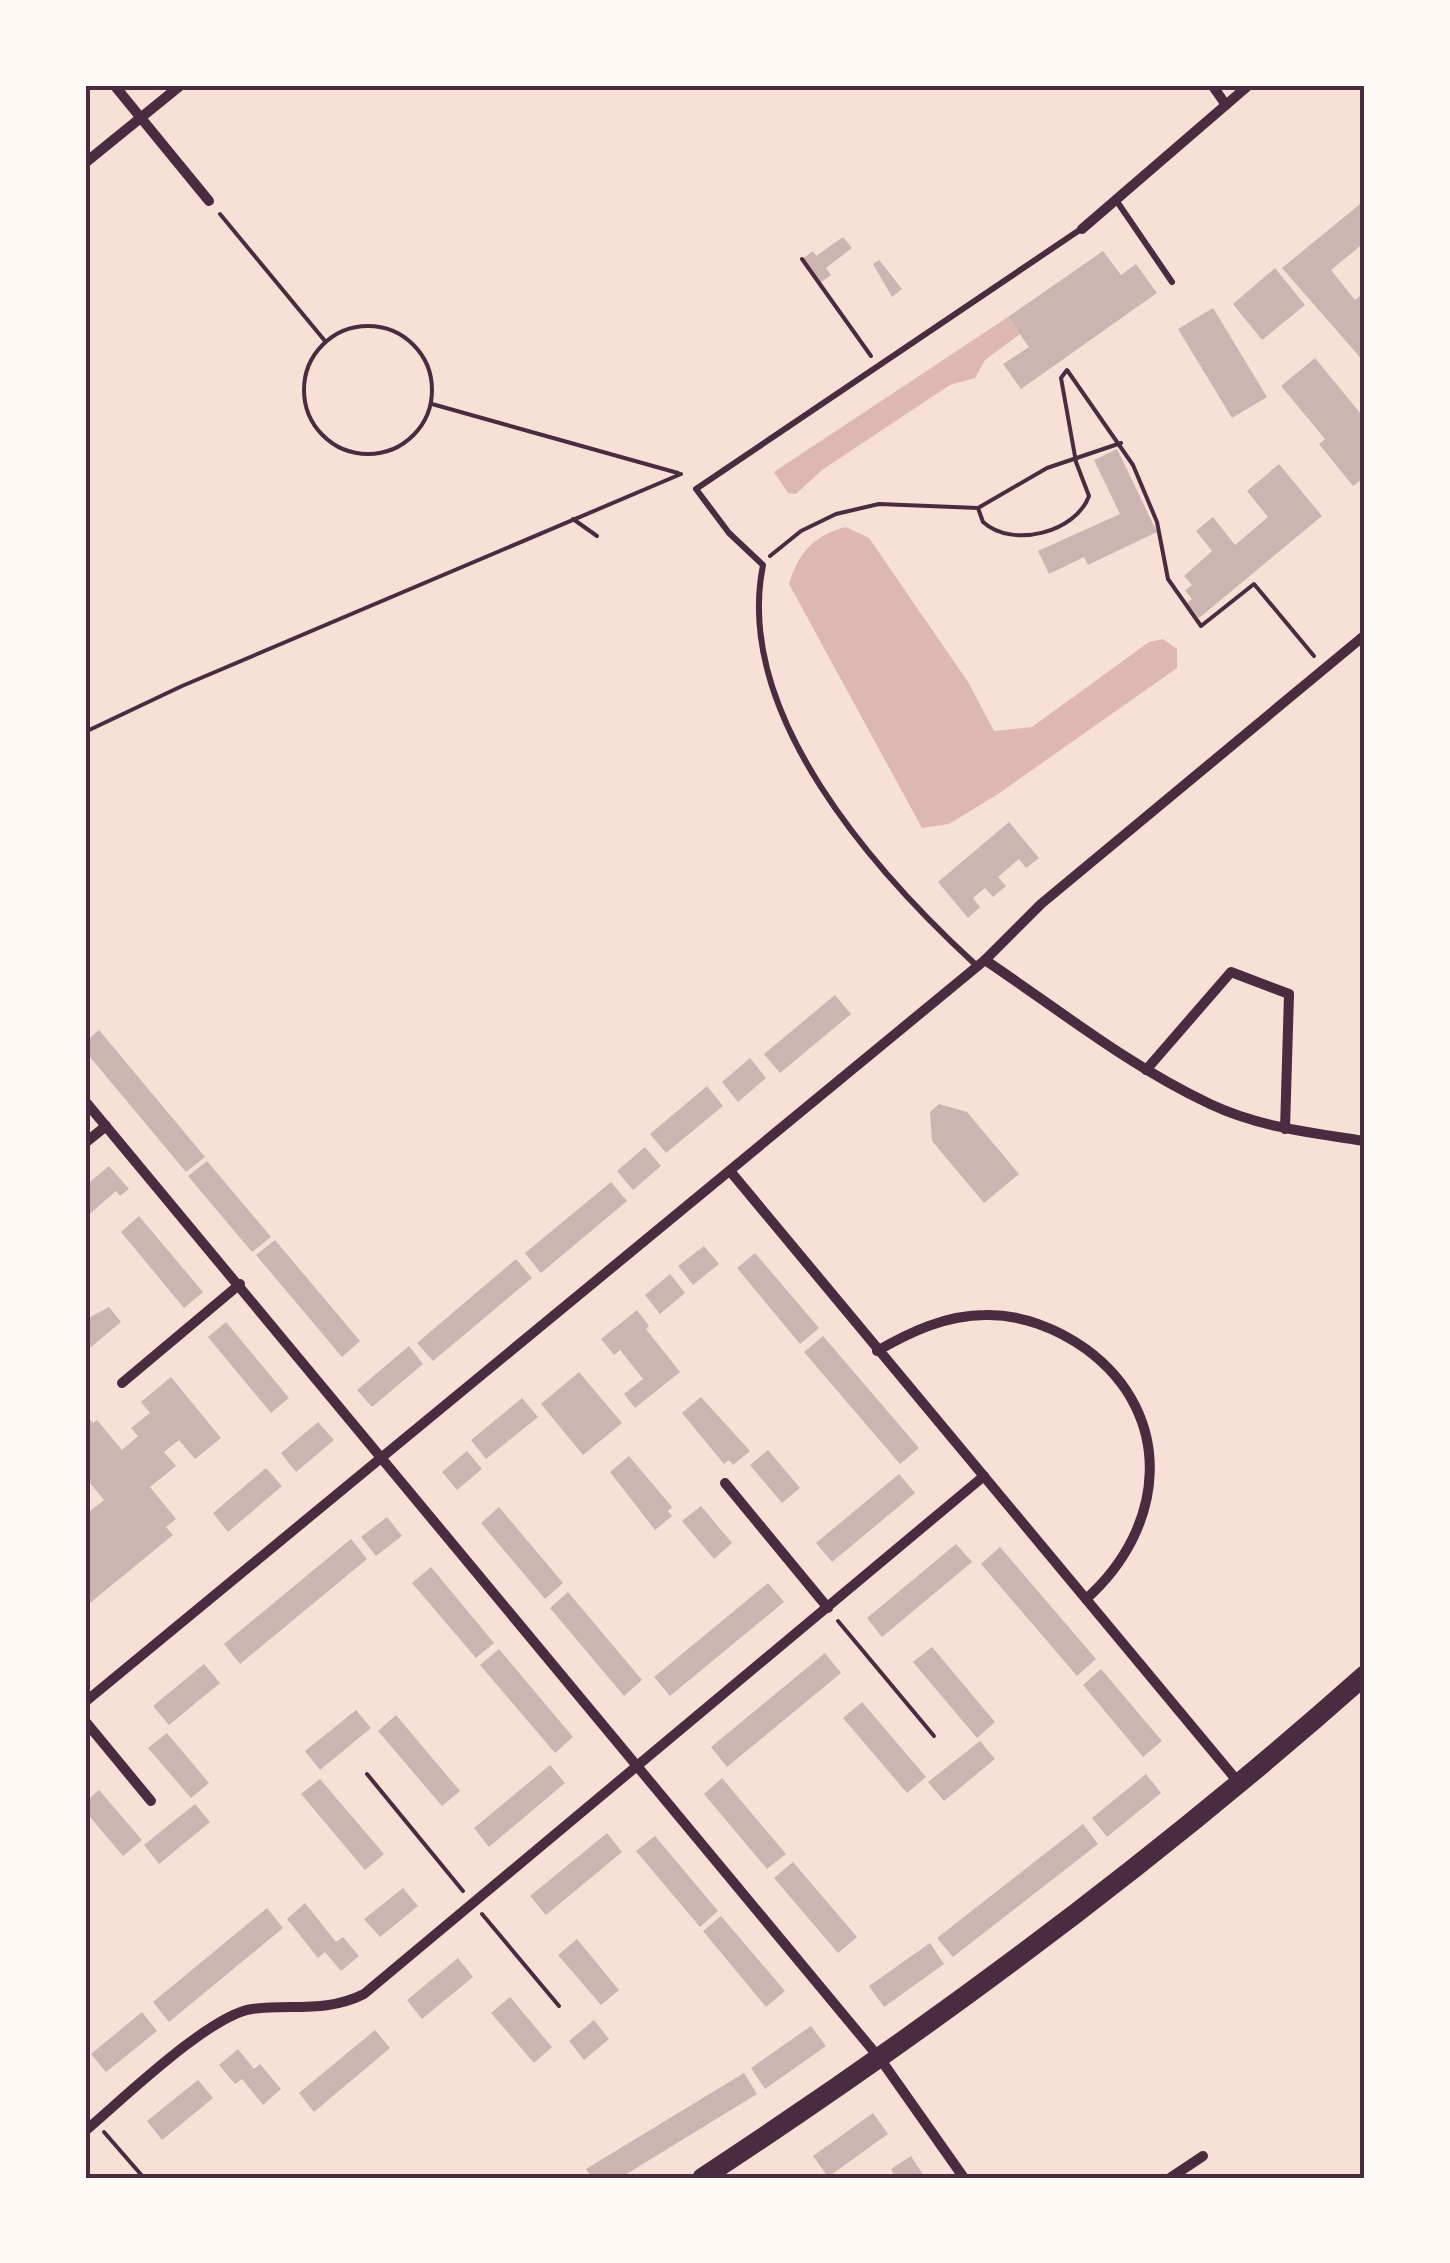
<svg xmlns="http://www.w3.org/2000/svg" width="1450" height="2263" viewBox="0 0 1450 2263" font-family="Quicksand,sans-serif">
<rect width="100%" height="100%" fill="#f7e1d7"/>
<!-- water -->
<g fill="#dcb8b0">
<path d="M1008,317l12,17 -35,26 -10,18 -25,7 -128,85 -26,24 -8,-1 -14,-21z"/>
<path d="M846,527l23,11 99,144 26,49 38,-4 117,-85 14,-3 14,10v19l-179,126 -49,30 -27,4 -133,-244c9,-31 25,-49 57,-57z"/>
</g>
<!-- building -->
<g fill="#ccb4b1">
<path d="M1365,200v42l-34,28 24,30 10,-8v71l-83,-95z"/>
<path d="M843,237l9,11 -26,20 5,7 -11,8 -18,-24 11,-8 3,5z"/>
<path d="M1103,251l18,24 15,-11 21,29 -136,96 -18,-25 26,-17 -21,-30z"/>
<path d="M879,260l23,29 -10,8 -19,-33z"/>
<path d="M1275,268l30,37 -43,35 -29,-36z"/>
<path d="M1213,308l54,89 -35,21 -54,-89z"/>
<path d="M1315,358l50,61v41l-5,4 5,13 -12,9 -34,-42 6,-5 -44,-53z"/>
<path d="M1117,449l40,83 -69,33 -4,-8 -35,17 -11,-23 82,-37 -26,-54z"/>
<path d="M1279,464l43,52 -123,102 -12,-15 5,-4 -7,-9 7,-5 -8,-9 28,-25 -16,-20 17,-14 22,28 33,-28 -21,-26z"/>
<path d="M1009,822l30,36 -13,10 -7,-9 -21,18 8,9 -13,11 -8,-9 -12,10 7,9 -12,11 -30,-36z"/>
<path d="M835,995l16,19 -71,59 -16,-19z"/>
<path d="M99,1030l106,127 -19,15 -101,-121v-9z"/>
<path d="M750,1058l16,20 -28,24 -16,-20z"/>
<path d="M707,1086l16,20 -57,47 -16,-19z"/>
<path d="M939,1104l28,8 52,62 -35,29 -52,-62 -2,-29z"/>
<path d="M645,1147l16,19 -28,24 -16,-19z"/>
<path d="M207,1161l64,76 -19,15 -64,-76z"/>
<path d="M109,1166l20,23 -9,7 -4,-5 -31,27v-32z"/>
<path d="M611,1182l16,19 -86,72 -16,-20z"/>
<path d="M139,1216l64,76 -19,16 -63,-76z"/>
<path d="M275,1240l85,101 -18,16 -86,-102z"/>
<path d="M704,1246l15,18 -26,21 -15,-19z"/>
<path d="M755,1253l64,75 -19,16 -63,-76z"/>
<path d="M516,1259l16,19 -99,83 -16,-18z"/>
<path d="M670,1274l15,19 -25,21 -15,-19z"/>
<path d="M109,1307l12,15 -36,30v-32z"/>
<path d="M637,1310l12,16 -3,3 34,43 -45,36 -11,-14 19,-15 -23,-29 -6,5 -13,-16z"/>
<path d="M226,1322l63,76 -18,15 -63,-76z"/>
<path d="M823,1336l96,112 -19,16 -96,-112z"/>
<path d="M409,1346l14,18 -51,43 -15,-17z"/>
<path d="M579,1372l43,51 -39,32 -42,-51z"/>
<path d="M171,1377l50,61 -26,21 -16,-19 -15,12 12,14 -26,21 26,32 -10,8 7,8 -88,72v-92l19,-15 -19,-23 4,-6 -4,-6v-52l8,10 4,-3 25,30 16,-14 -7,-8 19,-15 -9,-11z"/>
<path d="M701,1397l49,54 -17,14 -4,-5 -5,4 -42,-51z"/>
<path d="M522,1398l16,19 -52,42 -15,-19z"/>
<path d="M318,1422l16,18 -38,32 -15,-19z"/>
<path d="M768,1450l32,38 -18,15 -32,-38z"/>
<path d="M467,1451l15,18 -25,21 -15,-18z"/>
<path d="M629,1456l43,51 -4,4 4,5 -17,14 -45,-58z"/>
<path d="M266,1468l16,18 -54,46 -15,-19z"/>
<path d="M899,1474l16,19 -83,69 -16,-19z"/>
<path d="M701,1506l31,37 -18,16 -32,-38z"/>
<path d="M499,1507l64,76 -18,16 -64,-76z"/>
<path d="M387,1517l15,19 -26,20 -15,-19z"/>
<path d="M351,1539l16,20 -127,105 -16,-20z"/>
<path d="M956,1544l16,18 -90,75 -15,-19z"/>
<path d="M1000,1547l96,112 -19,17 -96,-112z"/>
<path d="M431,1567l63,76 -18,15 -64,-75z"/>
<path d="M768,1583l16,19 -114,94 -16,-19z"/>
<path d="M568,1592l74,88 -18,16 -74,-88z"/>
<path d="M932,1647l63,75 -18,16 -64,-76z"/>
<path d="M499,1649l74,88 -18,16 -75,-88z"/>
<path d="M825,1653l16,20 -114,94 -16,-20z"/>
<path d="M204,1664l16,19 -51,42 -16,-19z"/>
<path d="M1101,1669l61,72 -19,16 -60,-72z"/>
<path d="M862,1702l64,75 -19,16 -64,-75z"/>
<path d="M356,1710l15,18 -51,42 -15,-19z"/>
<path d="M396,1715l64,76 -18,15 -64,-75z"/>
<path d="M167,1733l42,50 -18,15 -43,-50z"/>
<path d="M980,1741l15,18 -51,42 -16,-19z"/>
<path d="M550,1765l15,18 -76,64 -15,-19z"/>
<path d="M1146,1774l15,19 -54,44 -15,-19z"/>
<path d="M722,1778l64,76 -19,15 -63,-75z"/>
<path d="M320,1779l64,75 -19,16 -64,-76z"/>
<path d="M99,1790l43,50 -19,16 -38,-45v-9z"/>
<path d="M195,1804l15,18 -51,42 -15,-19z"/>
<path d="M1083,1824l15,20 -145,113 -16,-19z"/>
<path d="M607,1833l15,19 -76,63 -16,-19z"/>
<path d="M655,1836l63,75 -18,16 -64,-76z"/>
<path d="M793,1862l64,75 -19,16 -64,-75z"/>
<path d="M403,1888l15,18 -38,31 -16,-18z"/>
<path d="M305,1903l31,39 7,-5 16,19 -18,15 -16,-19 -7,6 -31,-39z"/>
<path d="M267,1908l16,20 -114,94 -16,-20z"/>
<path d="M721,1916l64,75 -19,16 -63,-76z"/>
<path d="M577,1939l42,51 -18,15 -43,-50z"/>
<path d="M930,1943l14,21 -60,43 -15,-21z"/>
<path d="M458,1958l15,19 -51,42 -15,-19z"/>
<path d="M510,1997l42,50 -18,16 -43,-50z"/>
<path d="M142,2012l15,19 -51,41 -15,-18z"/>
<path d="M594,2020l15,19 -25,21 -15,-19z"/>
<path d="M811,2026l15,20 -61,43 -14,-21z"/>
<path d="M375,2030l15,18 -76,64 -15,-19z"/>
<path d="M238,2049l16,20 6,-5 21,25 -18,16 -21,-26 -7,5 -16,-19z"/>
<path d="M744,2073l13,21 -137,84h-28l-6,-9z"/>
<path d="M198,2080l15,18 -51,42 -15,-19z"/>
<path d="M873,2113l15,21 -60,43 -15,-21z"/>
<path d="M911,2156l9,14 5,8h-29l-5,-9z"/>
</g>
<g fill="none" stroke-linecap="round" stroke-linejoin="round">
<!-- path -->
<g stroke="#4a2c40" stroke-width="4">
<path d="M220,214l105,127"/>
<path d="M802,259l69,97"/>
<circle cx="368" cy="390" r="64"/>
<path d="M432,404l246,69"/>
<path d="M978,508l5,14c30,27 93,10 106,-26l-13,-34 -15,-84 6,-8 66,95 24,57 11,57 33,47 53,-42 60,72"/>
<path d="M573,519l24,17"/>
<path d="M770,556l31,-25 35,-17 43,-10 99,4 69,-40 74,-25"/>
<path d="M85,732l97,-46 499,-212"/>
<path d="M838,1621l96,115"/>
<path d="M367,1774l96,117"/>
<path d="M482,1914l77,92"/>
<path d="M104,2132l40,46"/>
</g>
<!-- service -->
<g stroke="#4a2c40" stroke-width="6">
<path d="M1116,200l56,82"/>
<path d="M976,965c-101,-93 -243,-251 -213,-400l-34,-32 -33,-44 385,-260"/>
</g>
<!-- minor -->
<g stroke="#4a2c40" stroke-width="10">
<path d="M114,85l95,116"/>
<path d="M1212,85l14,20"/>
<path d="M85,163l96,-78"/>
<path d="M1082,229l167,-144"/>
<path d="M985,960c73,49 144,106 225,144 48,23 103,29 155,37"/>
<path d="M1146,1070l85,-98 58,22 -4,135"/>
<path d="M85,1101l796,959 83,118"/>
<path d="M85,1143l21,-17"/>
<path d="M730,1171l509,612"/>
<path d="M877,1351c33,-19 69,-36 108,-36 36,-1 73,14 101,34 90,66 80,179 0,250"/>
<path d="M122,1383l118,-99"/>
<path d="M725,1483l103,125"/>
<path d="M85,1702l900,-742 56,-56 324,-269"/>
<path d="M85,1721l66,80"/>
<path d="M85,2131c36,-30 124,-116 167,-122 40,-5 74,4 112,-15l620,-518"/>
<path d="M1170,2178l33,-22"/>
</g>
<!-- primary -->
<path stroke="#4a2c40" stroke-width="20" d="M702,2178c233,-153 455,-318 663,-503"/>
</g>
<!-- border -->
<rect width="1450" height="2263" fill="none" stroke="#fffaf5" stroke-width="175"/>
<rect x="88" y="88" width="1274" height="2088" fill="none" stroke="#4a2c40" stroke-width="4"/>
</svg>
